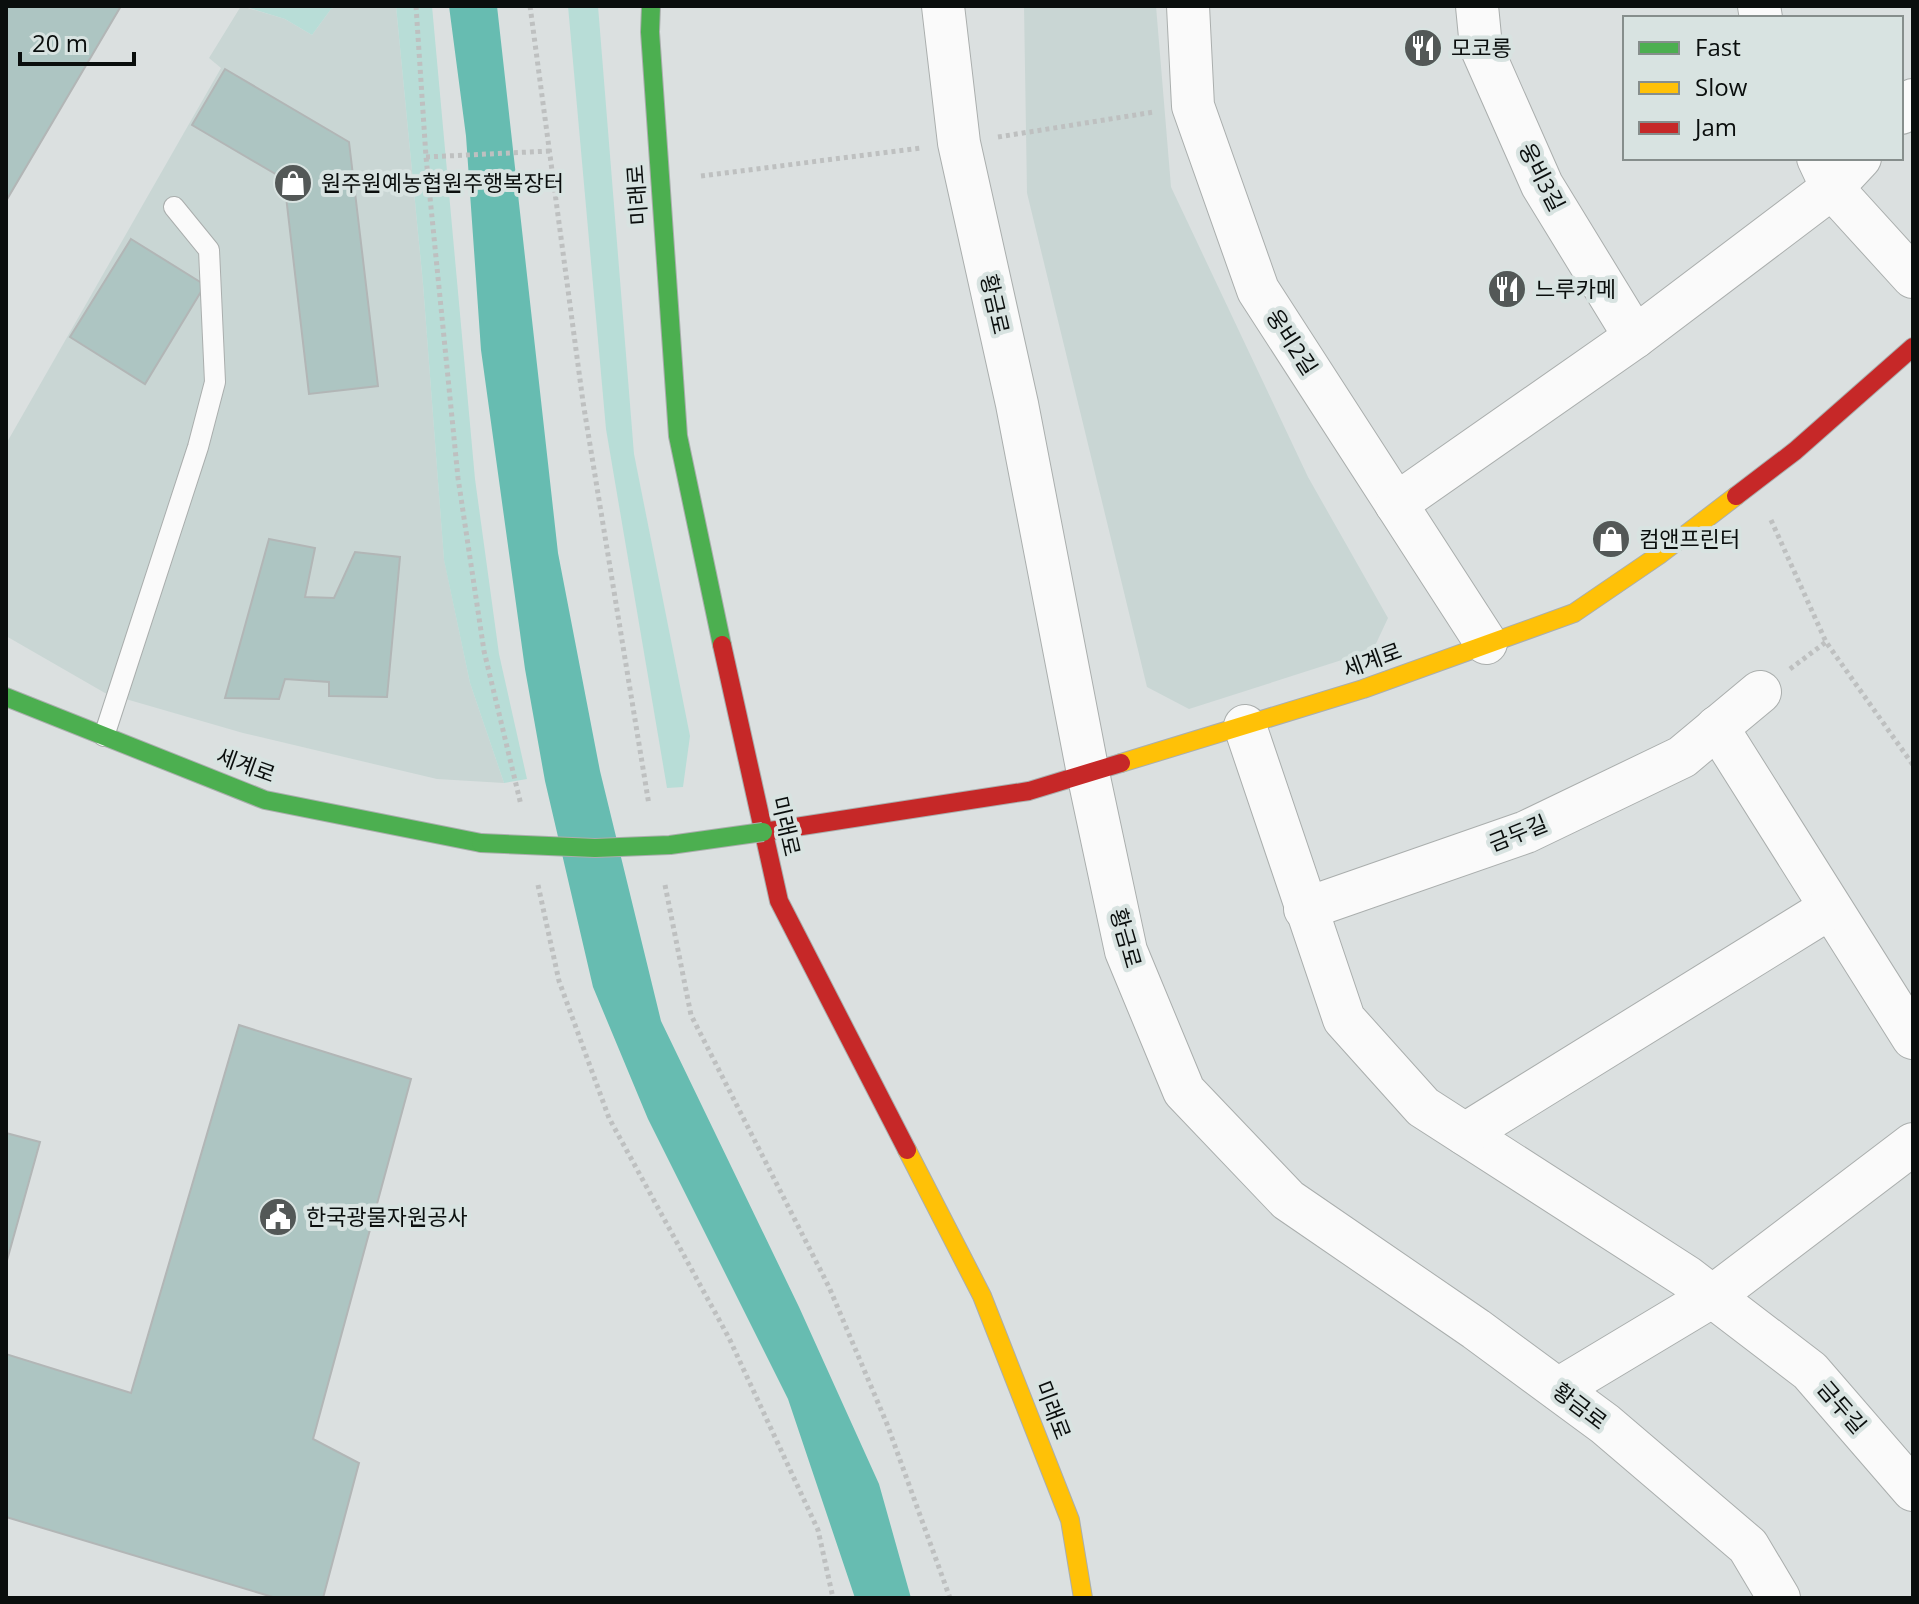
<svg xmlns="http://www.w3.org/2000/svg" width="1919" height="1604" viewBox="0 0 1919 1604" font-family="'Open Sans','Noto Sans KR',sans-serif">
<rect width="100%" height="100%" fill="#dbe0e0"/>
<!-- built -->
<g fill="#c9d6d4">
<path d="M241,6l44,13 27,16 19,-26 6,-3h59l27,278 21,275 26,124 34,100 -67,-4 -194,-46 -138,-40 -99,-57v-192l215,-376 -12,-10z"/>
<path d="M1024,6h132l15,181 137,290 80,141 -15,32 -184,59 -42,-22 -120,-494z"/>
</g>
<!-- green -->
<g fill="#b8ddd7">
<path d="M243,6h94l-6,3 -19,26 -27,-16z"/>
<path d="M396,6h36l43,473 24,175 28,125 -23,4 -34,-100 -26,-123 -21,-276z"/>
<path d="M568,6h30l36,448 56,282 -7,51 -16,1 -61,-359z"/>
</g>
<!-- water -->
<path fill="#67bcb1" d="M449,6h48l61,547 42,218 61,250 138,286 80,177 32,114h-56l-67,-199 -140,-280 -55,-132 -48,-206 -20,-112 -44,-319 -15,-214z"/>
<!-- building -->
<g fill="#adc5c2" stroke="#b2b6b6" stroke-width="2">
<path d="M6,6h115l-115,195z"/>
<path d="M225,69l124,73 29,244 -69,8 -25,-215 -92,-54z"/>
<path d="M131,239l74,46 -60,99 -75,-47z"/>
<path d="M269,539l46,9 -10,49 29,1 21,-46 45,5 -13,140 -58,-1v-14l-44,-3 -6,20 -54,-1z"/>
<path d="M239,1025l172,54 -98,360 46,24 -36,135h-47l-270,-81v-163l125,39z"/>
<path d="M6,1133l34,9 -34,122z"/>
</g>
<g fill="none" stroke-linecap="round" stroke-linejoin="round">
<!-- lane casing -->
<g stroke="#aaaead" stroke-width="22">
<path id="lane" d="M104,736l94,-289 17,-65 -6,-132 -35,-43"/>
</g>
<!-- street casing -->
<g stroke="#aaaead" stroke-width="44">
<g id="street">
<path d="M943,6l16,137 58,261 71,369 38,178 58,140 104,109 188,129 129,95 143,122 31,52"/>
<path d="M1188,6l5,100 65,184 228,353"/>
<path d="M1477,6l4,41 61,138 93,152"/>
<path d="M1759,6l2,12"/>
<path d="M1901,113l12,-13"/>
<path d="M1818,158l14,30 81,89"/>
<path d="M1396,504l239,-167 197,-149 28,-30"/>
<path d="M1245,726l99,293 79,88 264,170 123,94 103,119"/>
<path d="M1717,727l196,311"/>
<path d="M1305,909l221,-77 156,-75 78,-65"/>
<path d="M1465,1134l365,-226"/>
<path d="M1558,1389l155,-93 200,-152"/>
</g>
</g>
<!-- fast casing -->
<g stroke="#aaaead" stroke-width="20">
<g id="fast">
<path d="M651,6l-1,26 28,404 44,209"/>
<path d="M6,697l259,103 216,43"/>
</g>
</g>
<!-- slow casing -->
<g stroke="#aaaead" stroke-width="20">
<g id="slow">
<path d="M1121,763l242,-74 211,-76 85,-58 77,-59"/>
<path d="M907,1150l75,146 88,224 13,78"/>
</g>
</g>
<!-- jam casing -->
<g stroke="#aaaead" stroke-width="20">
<g id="jam">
<path d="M1736,496l59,-45 118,-104"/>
<path d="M722,645l57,256 128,249"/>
<path d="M763,832l266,-41 92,-28"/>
</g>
</g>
<!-- path -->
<g stroke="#bec0c0" stroke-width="5" stroke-dasharray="4 4" stroke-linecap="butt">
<path d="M416,6l10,151 32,321 26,173 37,154"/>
<path d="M530,6l53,396 66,403"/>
<path d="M998,137l156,-25"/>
<path d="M426,157l124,-6"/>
<path d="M701,176l220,-28"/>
<path d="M1771,520l55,122 87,123"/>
<path d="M1790,669l36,-27"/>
<path d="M538,885l21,96 50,137 120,220 89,192 15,68"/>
<path d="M665,885l26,130 138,272 58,137 63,174"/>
</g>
<!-- lane -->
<use href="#lane" stroke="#fafafa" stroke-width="20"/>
<!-- street -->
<use href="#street" stroke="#fafafa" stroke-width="42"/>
<!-- fast -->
<use href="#fast" stroke="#4caf50" stroke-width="18"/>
<!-- slow -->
<use href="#slow" stroke="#ffc107" stroke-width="18"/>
<!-- jam -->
<use href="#jam" stroke="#c62828" stroke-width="18"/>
<!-- fast-bridge casing -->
<g stroke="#aaaead" stroke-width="20" stroke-linecap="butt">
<path id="fast-bridge" d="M481,843l114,5 75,-3 93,-13"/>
</g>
<!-- fast-bridge -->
<use href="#fast-bridge" stroke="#4caf50" stroke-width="18"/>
</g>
<!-- icons -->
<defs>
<g id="restaurant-disc" transform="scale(2)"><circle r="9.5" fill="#535857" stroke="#d8e3e1"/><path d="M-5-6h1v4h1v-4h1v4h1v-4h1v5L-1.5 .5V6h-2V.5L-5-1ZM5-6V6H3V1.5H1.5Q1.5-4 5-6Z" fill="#fff"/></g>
<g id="shop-disc" transform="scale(2)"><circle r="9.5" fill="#535857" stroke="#d8e3e1"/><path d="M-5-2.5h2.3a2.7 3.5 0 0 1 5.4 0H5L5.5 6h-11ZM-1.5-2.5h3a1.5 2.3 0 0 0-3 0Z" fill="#fff"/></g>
<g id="civic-disc" transform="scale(2)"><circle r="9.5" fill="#535857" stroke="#d8e3e1"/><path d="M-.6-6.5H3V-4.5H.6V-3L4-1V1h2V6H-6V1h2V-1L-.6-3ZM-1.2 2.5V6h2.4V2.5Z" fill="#fff"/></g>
</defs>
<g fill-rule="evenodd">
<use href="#restaurant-disc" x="1423" y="48"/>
<use href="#shop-disc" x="293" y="183"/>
<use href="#restaurant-disc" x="1507" y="289"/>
<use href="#shop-disc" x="1611" y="539"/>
<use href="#civic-disc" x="278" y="1217"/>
</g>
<g text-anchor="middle" stroke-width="8" stroke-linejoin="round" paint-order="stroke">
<!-- poi labels -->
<g font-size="22" fill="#0a0e0d" stroke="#d8e3e1" text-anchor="start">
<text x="1451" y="56">모코롱</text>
<text x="321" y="191">원주원예농협원주행복장터</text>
<text x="1535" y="297">느루카메</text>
<text x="1639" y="547">컴앤프린터</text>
<text x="306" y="1225">한국광물자원공사</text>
</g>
<!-- street labels -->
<g font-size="22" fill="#0a0e0d" stroke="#d8e3e1">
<text transform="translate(1542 177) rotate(63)" y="8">웅비3길</text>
<text transform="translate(637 195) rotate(-94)" y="8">미래로</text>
<text transform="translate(995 304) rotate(77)" y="8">황금로</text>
<text transform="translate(1292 342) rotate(57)" y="8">웅비2길</text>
<text transform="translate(1372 660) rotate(-20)" y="8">세계로</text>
<text transform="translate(246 765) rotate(20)" y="8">세계로</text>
<text transform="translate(786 826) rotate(77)" y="8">미래로</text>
<text transform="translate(1518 833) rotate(-22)" y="8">금두길</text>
<text transform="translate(1126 938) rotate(74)" y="8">황금로</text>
<text transform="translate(1580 1406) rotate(37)" y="8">황금로</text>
<text transform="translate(1842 1407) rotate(49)" y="8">금두길</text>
<text transform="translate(1053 1410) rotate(69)" y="8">미래로</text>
</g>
</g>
<!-- border -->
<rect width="1919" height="1604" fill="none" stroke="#0a0e0d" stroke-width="16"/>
<!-- legend -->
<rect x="1623" y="16" width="280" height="144" fill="#d8e3e1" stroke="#868e8c" stroke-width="2"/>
<rect x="1639" y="42" width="40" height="12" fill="#4caf50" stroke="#868e8c" stroke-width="2"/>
<text x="1695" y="56" font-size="24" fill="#0a0e0d">Fast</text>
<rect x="1639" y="82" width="40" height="12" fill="#ffc107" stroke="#868e8c" stroke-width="2"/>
<text x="1695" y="96" font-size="24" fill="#0a0e0d">Slow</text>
<rect x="1639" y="122" width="40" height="12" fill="#c62828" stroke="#868e8c" stroke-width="2"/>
<text x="1695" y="136" font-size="24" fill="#0a0e0d">Jam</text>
<!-- scale -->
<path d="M20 52v12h114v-12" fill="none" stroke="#0a0e0d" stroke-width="4"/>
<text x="32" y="52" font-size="24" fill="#0a0e0d" stroke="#d8e3e1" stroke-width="6" paint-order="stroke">20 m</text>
</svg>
